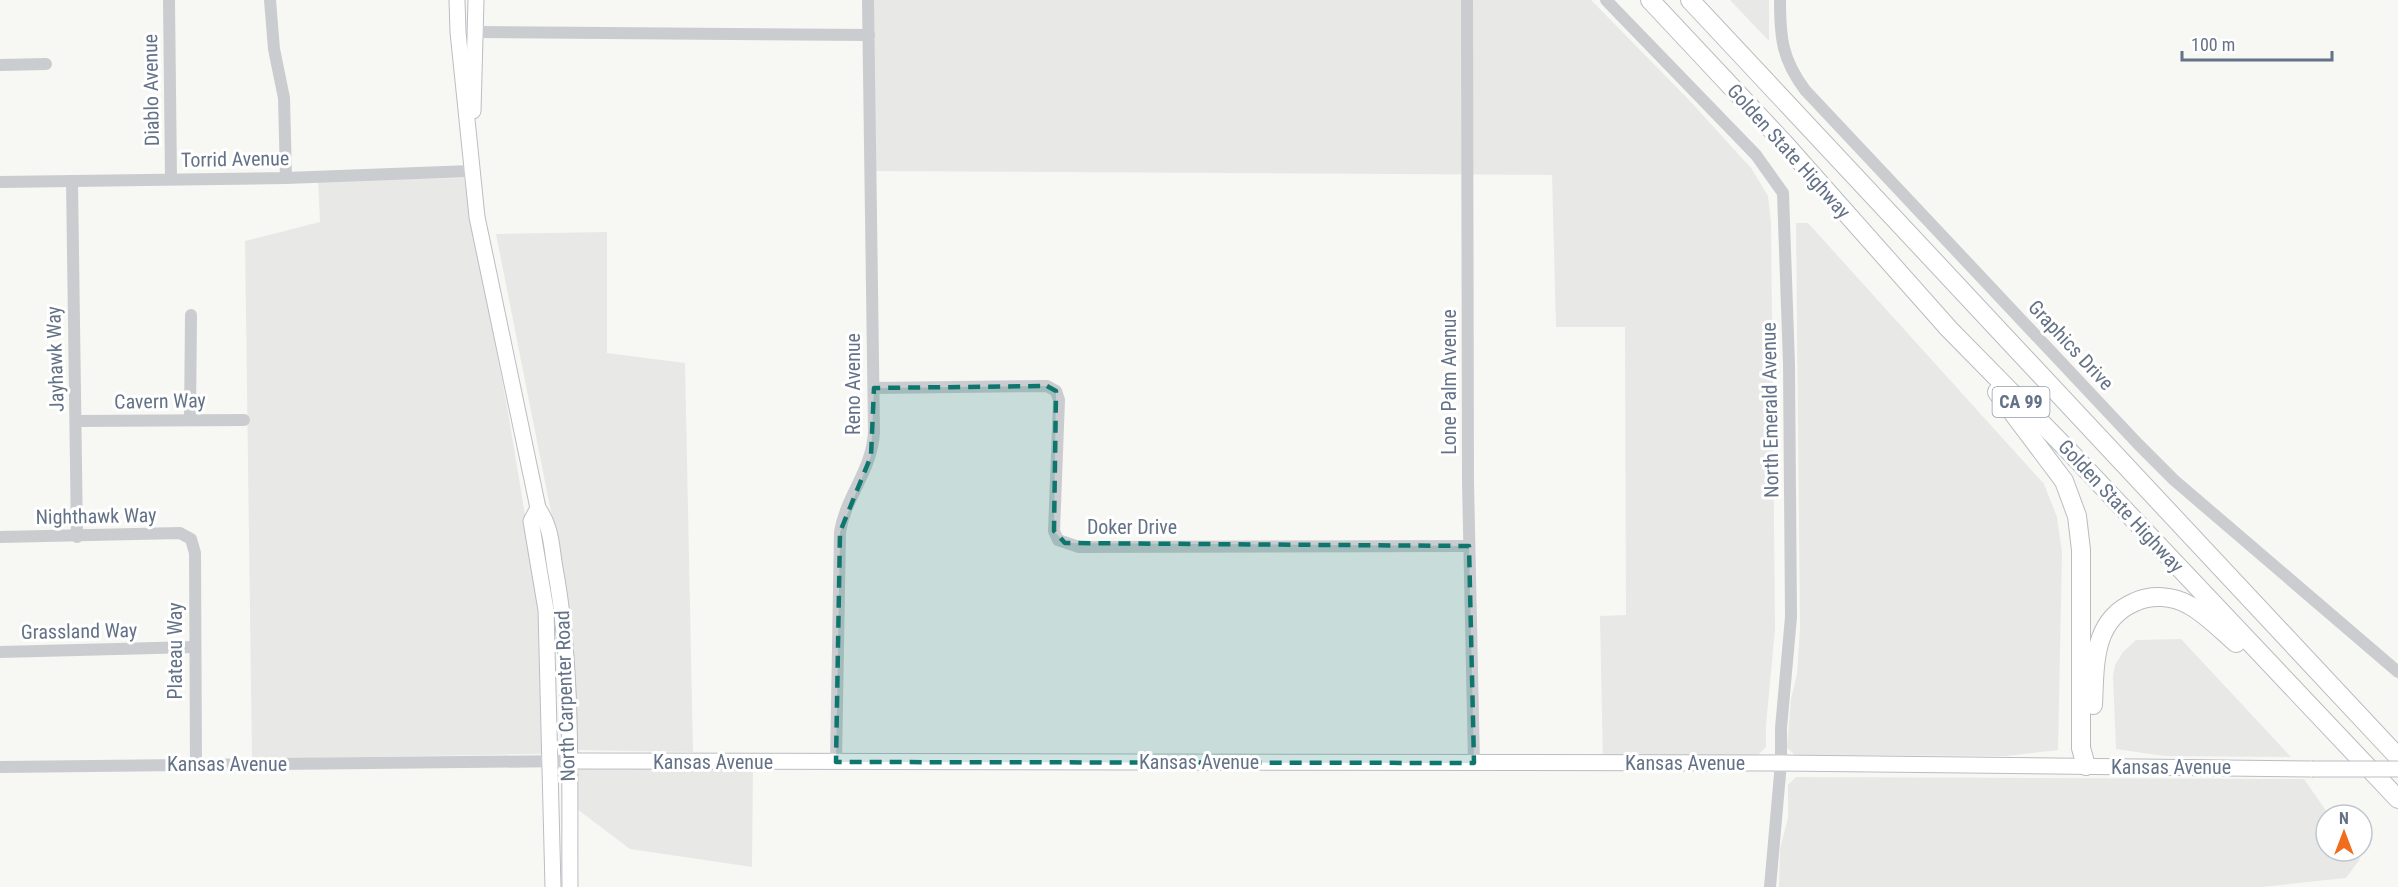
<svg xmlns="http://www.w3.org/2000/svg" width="2398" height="887" viewBox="0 0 2398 887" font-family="'Roboto Condensed',sans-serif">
<rect width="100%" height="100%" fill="#f7f7f4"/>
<!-- built -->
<g fill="#e8e8e7">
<path d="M870,0h721l99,101 61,67 17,28 3,26 4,407 -9,96v22l-8,8 -155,8 -3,-147 26,-1 -1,-288h-69l-4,-152 -681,-4z"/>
<path d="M1730,0h39v41z"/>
<path d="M464,178l44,234 29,175 5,167 -290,5 -7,-518 75,-19 -2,-41z"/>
<path d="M1796,223h12l236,261 13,33 5,35 -4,198 -52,6 -211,-1 -8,-7 4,-49 6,-25 3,-46z"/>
<path d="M607,232v121l78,10 8,389 -118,-2 -1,-91 -6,-61 -72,-364z"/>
<path d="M2181,639l110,118 -127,-1 -48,-7 -3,-72 2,-12 8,-13 13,-12z"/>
<path d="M753,765l-1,102 -122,-18 -53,-40 -2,-43z"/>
<path d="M1796,777l508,2 25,36h-3v36h29l5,8 -14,19 -85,9h-482l1,-38 8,-31v-33z"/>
</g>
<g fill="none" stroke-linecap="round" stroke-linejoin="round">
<!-- major casing -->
<g stroke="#babdc2" stroke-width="17">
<g id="major">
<path d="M457,0l1,32 19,185 61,291c14,20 13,37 17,60 19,103 14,215 15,319"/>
<path d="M473,111l3,-111"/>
<path d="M538,508l-7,13 15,89 7,277"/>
<path d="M568,761l1213,2 531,6"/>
</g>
</g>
<!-- highway casing -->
<g stroke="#b9bcc0" stroke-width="20">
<g id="highway">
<path d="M1650,0l134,143 165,186 120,122 329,348"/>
<path d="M1690,0l708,757"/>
<path d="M1997,392l67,89 13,35 4,34v198l5,18"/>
<path d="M2093,705c2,-40 -1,-85 42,-103 17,-8 38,-6 54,3 17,9 32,25 47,38"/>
</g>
</g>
<!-- minor -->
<g stroke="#caccd0" stroke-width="12">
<path d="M169,0l2,179"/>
<path d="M270,0l4,49 10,49 2,80"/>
<path d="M1467,0l1,482 6,281"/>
<path d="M1606,0l150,155 27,38 6,171 2,253 -10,111v35l-11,124"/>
<path d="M1780,0c0,38 2,59 25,90l333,354 36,36 224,192"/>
<path d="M476,32l393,3"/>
<path d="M0,65l46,-1"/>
<path d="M72,181l5,356"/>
<path d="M0,182l286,-4 185,-7"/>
<path d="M874,388l173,-2 9,5 3,9 -5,131 4,9 21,7 390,-1"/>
<path d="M190,419l1,-104"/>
<path d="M77,421l167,-1"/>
<path d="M0,537l180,-4 11,6 4,14 1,211"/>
<path d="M0,652l194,-5"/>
<path d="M836,762l4,-230c6,-37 32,-61 34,-100l-6,-432"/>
<path d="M0,767l568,-6"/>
</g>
<!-- major -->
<use href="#major" stroke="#fff" stroke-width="15"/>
<!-- highway -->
<use href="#highway" stroke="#fff" stroke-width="18"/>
<!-- major-bridge casing -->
<g stroke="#babdc2" stroke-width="17" stroke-linecap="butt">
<path id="major-bridge" d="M2312,769h86"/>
</g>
<!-- major-bridge -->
<use href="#major-bridge" stroke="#fff" stroke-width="15"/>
</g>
<!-- marked area -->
<path fill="#0f766e" fill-opacity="0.2" stroke="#0f766e" stroke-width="4.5" stroke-dasharray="12 8" stroke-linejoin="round" d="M1047,386l9,5 -2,140 11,12 404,3 5,217 -638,-1 4,-230 31,-76 3,-68z"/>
<g text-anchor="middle" stroke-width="6" stroke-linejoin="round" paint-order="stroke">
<!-- shield labels -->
<rect fill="#fff" stroke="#929cab" stroke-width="1.5" x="1992.5" y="387" width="57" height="30" rx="4.5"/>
<g font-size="18" font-weight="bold" fill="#647287">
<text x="2021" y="408">CA 99</text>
</g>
<!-- street labels -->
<g font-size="20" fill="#647287" stroke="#fff">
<text transform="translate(151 90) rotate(-91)" y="7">Diablo Avenue</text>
<text transform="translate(1789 151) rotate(48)" y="7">Golden State Highway</text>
<text transform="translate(235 159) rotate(-1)" y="7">Torrid Avenue</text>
<text transform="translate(2071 345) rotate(47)" y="7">Graphics Drive</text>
<text transform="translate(55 359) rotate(-92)" y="7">Jayhawk Way</text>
<text transform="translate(1449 382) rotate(-90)" y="7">Lone Palm Avenue</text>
<text transform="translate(853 384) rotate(-90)" y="7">Reno Avenue</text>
<text transform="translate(160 401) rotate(-1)" y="7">Cavern Way</text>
<text transform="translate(1770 410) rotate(-91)" y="7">North Emerald Avenue</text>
<text transform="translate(2121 506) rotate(47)" y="7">Golden State Highway</text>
<text transform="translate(96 516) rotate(-1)" y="7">Nighthawk Way</text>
<text x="1132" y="534">Doker Drive</text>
<text transform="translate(79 631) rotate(-1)" y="7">Grassland Way</text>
<text transform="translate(175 651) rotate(-90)" y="7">Plateau Way</text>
<text transform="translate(565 696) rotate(-92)" y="7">North Carpenter Road</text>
<text x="713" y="769">Kansas Avenue</text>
<text x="1199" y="769">Kansas Avenue</text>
<text x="1685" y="770">Kansas Avenue</text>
<text x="227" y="771">Kansas Avenue</text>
<text x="2171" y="774">Kansas Avenue</text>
</g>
</g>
<!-- north arrow -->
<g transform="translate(2344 833)"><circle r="28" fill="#ffffff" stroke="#c1c7cf" stroke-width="1.5"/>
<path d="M0-4.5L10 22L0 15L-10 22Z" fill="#ef6d1c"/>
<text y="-9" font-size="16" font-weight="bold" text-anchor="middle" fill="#647287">N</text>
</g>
<!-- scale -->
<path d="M2182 51v9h150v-9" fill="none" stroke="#647287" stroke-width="3"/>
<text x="2191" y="51" font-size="18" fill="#647287" stroke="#ffffff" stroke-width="4.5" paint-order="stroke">100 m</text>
</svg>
